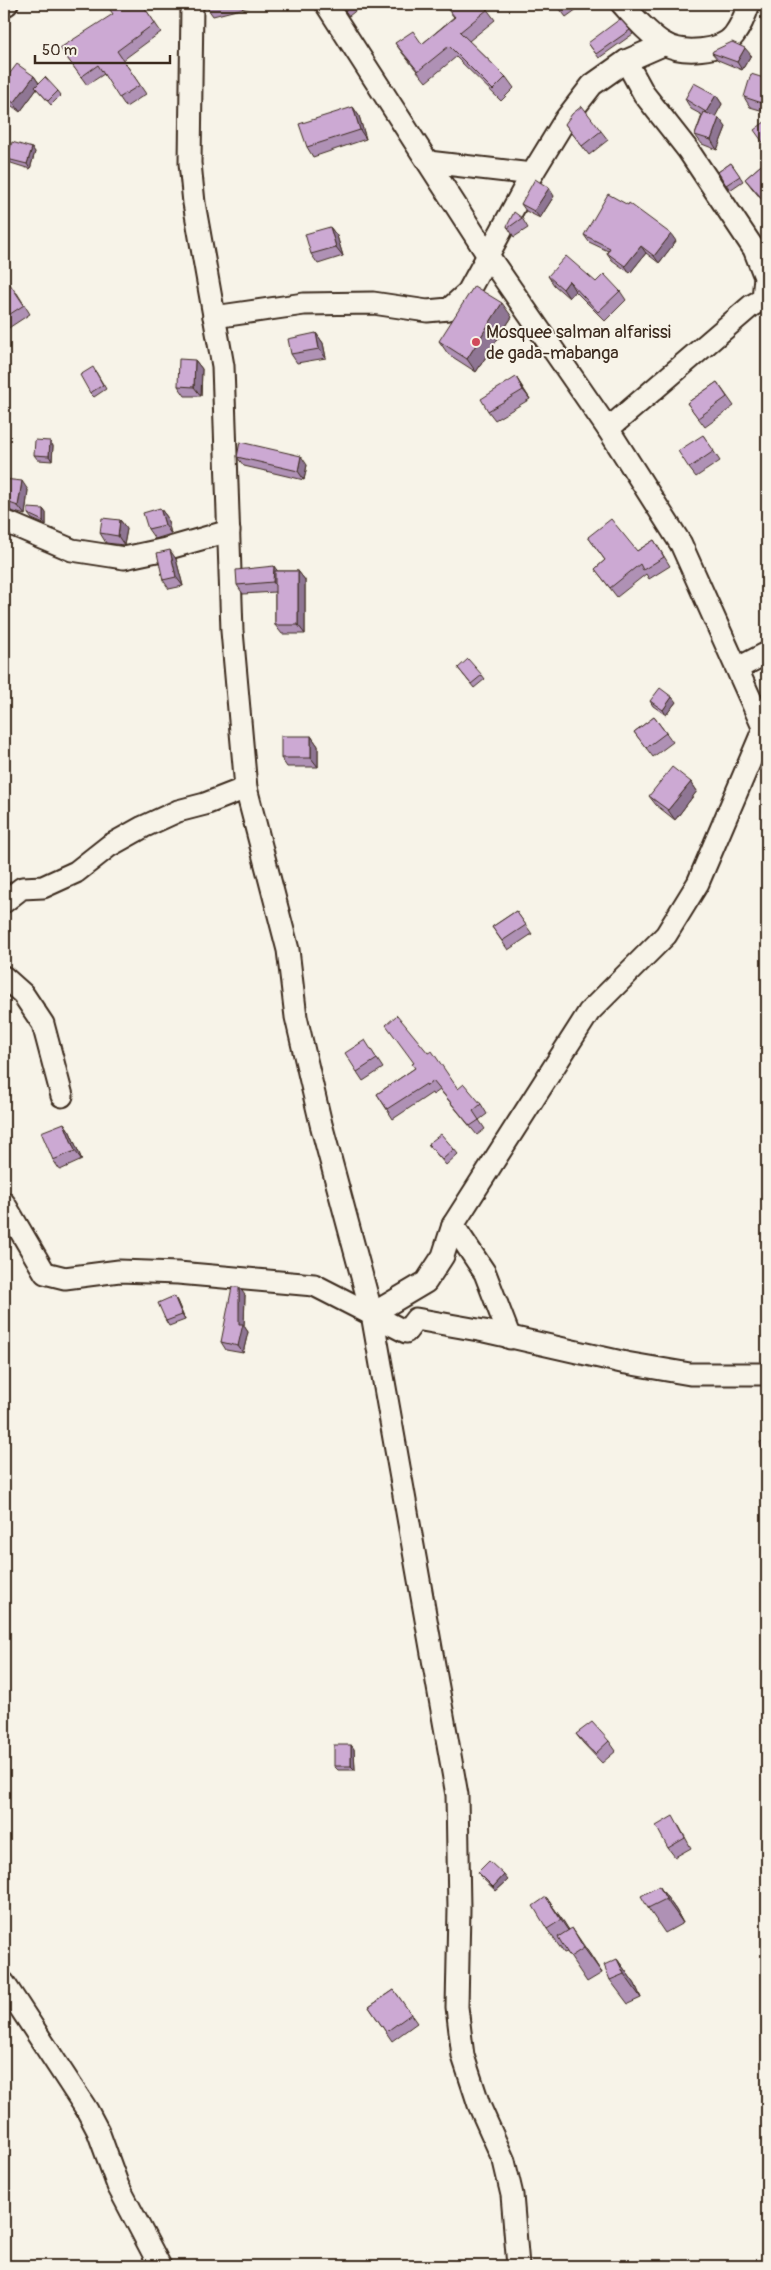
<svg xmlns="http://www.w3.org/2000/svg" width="771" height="2270" viewBox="0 0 771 2270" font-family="Pangolin,sans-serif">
<rect width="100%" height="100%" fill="#f7f3e8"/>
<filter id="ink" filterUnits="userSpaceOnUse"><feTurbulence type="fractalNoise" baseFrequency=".02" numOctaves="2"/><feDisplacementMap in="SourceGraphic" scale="10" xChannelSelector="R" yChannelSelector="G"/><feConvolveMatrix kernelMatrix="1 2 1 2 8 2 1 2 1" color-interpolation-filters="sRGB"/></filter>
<g filter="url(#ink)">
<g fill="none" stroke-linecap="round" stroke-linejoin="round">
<!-- minor casing -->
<g stroke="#3b2a1e" stroke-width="25">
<g id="minor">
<path d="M192,4l-2,159 4,40 29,163 9,265 14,157 42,162 8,67 25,107 51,190 85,481 2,114 -2,98 6,49 16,49 25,56 8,34 6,71"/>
<path d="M326,4l161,250 121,175 73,115 86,192"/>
<path d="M622,4c12,13 27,31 43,40 17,10 56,8 69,-9 6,-8 12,-22 15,-31"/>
<path d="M4,6l3,-2"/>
<path d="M626,61l18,33 44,56 66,99 11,28 -2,22"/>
<path d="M428,162l104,12"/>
<path d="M214,317l90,-13 69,-1 54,8 22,-2 19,-17 64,-118 33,-54 27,-35 34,-24 39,-17"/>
<path d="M608,429l143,-123 16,-9"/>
<path d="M4,521l68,29 52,8 42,-9 63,-18"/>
<path d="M738,668l29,-15"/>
<path d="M4,902l18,-14 21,-1 33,-15 33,-26 34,-19 35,-16 27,-7 41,-16"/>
<path d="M4,977l19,17 20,30 19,72"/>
<path d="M4,1203l41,70 20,5 54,-7 59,2 136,12 92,47 10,-13 68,12 142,32 64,11h77"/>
<path d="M453,1225l32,48 25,65"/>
<path d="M372,1314l54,-32 17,-26 10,-31 136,-213 77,-77 32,-52 69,-162"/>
<path d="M4,1983l83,127 11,21 20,55 42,80"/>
</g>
</g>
<!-- minor -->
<use href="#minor" stroke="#f7f3e8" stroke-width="21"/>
</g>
<!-- wall -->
<g fill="#af91b5" stroke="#3b2a1e">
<path d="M142,4l19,28 -38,28 23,34 -20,13 -22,-33 -17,11 -27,-37z"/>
<path d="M206,4h54l-47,12 -7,-10z"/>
<path d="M340,4h24l-15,12z"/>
<path d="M443,4h40l12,16 -26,21 37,36 8,11 -13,13 -45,-44 -30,25 -23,-28 -8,-11 27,1 32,-27z"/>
<path d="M556,4h28l-18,13z"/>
<path d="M630,30l3,4 -34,24 -11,-15z"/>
<path d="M712,53l39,2 -9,15 -24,-10z"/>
<path d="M4,75l3,2 27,-1 5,7 19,8 3,4 -10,10 -14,-16 -17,23 -16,-12z"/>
<path d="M767,79v33l-17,-5 -6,-10z"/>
<path d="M716,95l6,9 -7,12 11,11 -9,23 -15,-6 -7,-9 7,-20 -11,-6 -6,-10z"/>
<path d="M353,107l6,9 7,23 -53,18 -6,-10z"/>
<path d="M565,124l36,7 7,9 -19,15z"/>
<path d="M32,148l3,4 -5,17 -19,-6 -4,-4z"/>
<path d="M767,160v46l-15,-18 -7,-9z"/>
<path d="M731,163l12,18 -13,9 -12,-18z"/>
<path d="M554,196l-14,22 -14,-7 -5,-7z"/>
<path d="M522,218l6,10 -14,9 -7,-11z"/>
<path d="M330,227l7,9 6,20 -25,8 -7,-10z"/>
<path d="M584,235l92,6 -17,22 -13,-10 -16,20 -18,-13 -5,-7 1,-2 -19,-9z"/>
<path d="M548,276l48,6 24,9 6,9 -21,21 -30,-30 -6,7 -15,-13z"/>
<path d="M4,288l13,5 13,21 -26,17z"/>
<path d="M512,317l-36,55 -28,-18 -9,-13z"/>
<path d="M316,333l7,10 3,15 -29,5 -6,-9z"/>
<path d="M195,360l7,9 -1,27h-16l-7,-10z"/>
<path d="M96,372l10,17 -12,8 -4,-4z"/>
<path d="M516,377l14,22 -35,21 -7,-9z"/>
<path d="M717,382l17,24 -29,21 -18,-24z"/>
<path d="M703,435l17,26 -24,16 -7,-9z"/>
<path d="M50,441l3,5 -1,15 -14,-1 -4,-5z"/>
<path d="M237,457l70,8 -3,15 -60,-14z"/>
<path d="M4,479l24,11 -3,25 -21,-6z"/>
<path d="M160,508l7,9 4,17 -16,5 -7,-10z"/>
<path d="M43,509l3,4v12l-14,-6 -4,-5z"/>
<path d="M120,520l7,9 -3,16 -18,-2 -6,-10z"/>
<path d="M588,537l49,14 17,-11 16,26 -21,13 -3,-5 -29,23 -22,-28 10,-9z"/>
<path d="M176,559l7,27 -14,3 -6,-9z"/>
<path d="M277,571h21l7,9v54h-23l-7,-9v-33l-32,2 -6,-9z"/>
<path d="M458,668l24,7 3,4 -11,9z"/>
<path d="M650,701l26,1 -10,13 -13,-9z"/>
<path d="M654,717l19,25 -20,15 -19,-25z"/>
<path d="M311,736l7,10v21h-31l-6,-9z"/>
<path d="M691,782l6,9 -22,29 -19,-15 -7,-9z"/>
<path d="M4,877l4,6 -4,3z"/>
<path d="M516,911l16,23 -24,16 -16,-23z"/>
<path d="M371,1050l12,18 -20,13 -6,-9z"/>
<path d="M428,1053l30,36 23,15 6,10 -8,6 6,9 -8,6 -37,-45 -7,5 -1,-2 -39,26 -16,-25 38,-26 -1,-5z"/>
<path d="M64,1123l6,9 12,28 -22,10 -7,-10z"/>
<path d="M428,1144l26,5 4,5 -12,11z"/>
<path d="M245,1295l-1,31 4,6 -5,21 -17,-3 -5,-8z"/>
<path d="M174,1296l3,5 8,19 -16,6 -3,-5z"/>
<path d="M576,1734l33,7 7,10 -14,12 -19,-20z"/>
<path d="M351,1745l3,4 1,21h-17l-4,-4z"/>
<path d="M679,1826l12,22 -16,9 -7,-9z"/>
<path d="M478,1872l30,8 -12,11 -15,-14z"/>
<path d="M659,1886l17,24 7,13 -18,10 -17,-25z"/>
<path d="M546,1897l23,33 20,23 13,20 -15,9 -20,-30 -3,1 -17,-24z"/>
<path d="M617,1959l18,25 6,14 -13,6 -18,-24z"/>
<path d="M394,1990l23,33 -25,18 -23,-34z"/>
</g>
<!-- shaded-wall -->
<g fill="#8f7694" stroke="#3b2a1e">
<path d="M745,48l6,7 -9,15 -5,-8z"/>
<path d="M34,76l6,9 -5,2 2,2 -17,23 -6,-9z"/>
<path d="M767,87v23l-5,-7z"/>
<path d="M716,95l6,9 -9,17 -7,-9z"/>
<path d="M353,107l6,9 7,23 -6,-9z"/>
<path d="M719,118l7,9 -9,23 -6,-10z"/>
<path d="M32,148l3,4 -5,17 -3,-5z"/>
<path d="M549,188l5,8 -14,22 -6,-7z"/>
<path d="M330,227l7,9 6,20 -7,-9z"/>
<path d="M671,234l5,7 -17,22 -5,-7z"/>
<path d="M641,246l5,7 -16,20 -5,-7z"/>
<path d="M569,281l6,10 -6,7 -6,-9z"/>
<path d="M502,303l10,14 -36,55 -9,-13z"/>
<path d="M316,333l7,10 3,15 -7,-9z"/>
<path d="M195,360l7,9 -1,27 -7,-9z"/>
<path d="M516,377l6,10 8,12 -7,-9z"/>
<path d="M50,441l3,5 -1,15 -3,-5z"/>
<path d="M301,456l6,9 -3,15 -6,-9z"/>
<path d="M22,481l6,9 -3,25 -7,-9z"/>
<path d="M160,508l7,9 4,17 -6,-9z"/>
<path d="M43,509l3,4v12l-3,-4z"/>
<path d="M120,520l7,9 -3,16 -6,-9z"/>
<path d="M170,550l6,9 7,27 -7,-9z"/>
<path d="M274,566l7,10 -2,15 -6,-9z"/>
<path d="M298,571l7,9v54l-7,-9z"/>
<path d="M672,697l4,5 -10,13 -3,-5z"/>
<path d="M311,736l7,10v21l-7,-9z"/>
<path d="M691,782l6,9 -22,29 -7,-10z"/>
<path d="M64,1123l6,9 12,28 -7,-9z"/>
<path d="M239,1287l6,8 -1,31 4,6 -5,21 -5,-7z"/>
<path d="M174,1296l3,5 8,19 -3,-5z"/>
<path d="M351,1745l3,4 1,21 -4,-4z"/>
<path d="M504,1875l4,5 -12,11 -3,-4z"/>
<path d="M659,1886l17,24 7,13 -17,-24z"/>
<path d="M546,1897l18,25 14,23 -17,-25z"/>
<path d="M572,1928l17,25 13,20 -18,-25z"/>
<path d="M617,1959l18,25 6,14 -17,-24z"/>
</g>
<!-- building -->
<g fill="#cca9d3" stroke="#3b2a1e">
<path d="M106,4h36l13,19 -38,28 23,34 -21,13 -21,-33 -17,12 -21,-29 53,-34z"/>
<path d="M206,4h11l-11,2z"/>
<path d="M340,4h15l-10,7z"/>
<path d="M444,4h39l5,5 -28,23 46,45 -13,13 -44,-44 -31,25 -23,-28 18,-12 9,13 33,-27z"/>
<path d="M556,4h10l-6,4z"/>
<path d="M620,19l10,11 -34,24 -8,-11z"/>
<path d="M732,42l13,6 -8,14 -25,-9 1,-2z"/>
<path d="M17,64l17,12 -20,27 -10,-7v-21l3,2z"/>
<path d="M751,74l16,5v8l-5,16 -18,-6z"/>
<path d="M45,77l13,14 -10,10 -13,-14z"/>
<path d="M694,83l22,12 -10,17 -21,-13z"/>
<path d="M582,106l19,25 -19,15 -17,-22 7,-10z"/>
<path d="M353,107l7,23 -53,17 -8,-23z"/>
<path d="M704,112l15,6 -8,22 -16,-5z"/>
<path d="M766,121l1,1v26l-13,-18z"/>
<path d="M12,142l20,6 -5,16 -20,-5z"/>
<path d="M767,160v44l-22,-25z"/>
<path d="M731,163l9,13 -14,9 -8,-13z"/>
<path d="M535,179l14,9 -15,23 -13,-7z"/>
<path d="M608,194l20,11 1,-2 42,31 -17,22 -13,-10 -16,20 -18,-13 3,-5 -26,-13z"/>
<path d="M514,212l8,6 -14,10 -1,-2z"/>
<path d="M330,227l6,20 -25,7 -6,-20z"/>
<path d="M566,256l30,26 8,-8 16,17 -22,21 -29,-31 -6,8 -15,-13z"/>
<path d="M10,284l14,21 -20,13v-30z"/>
<path d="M474,286l28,17 -35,56 -28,-18z"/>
<path d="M316,333l3,16 -28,5 -3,-15z"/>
<path d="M179,359l16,1 -1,27 -16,-1z"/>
<path d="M93,367l10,18 -13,8 -10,-18z"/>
<path d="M516,377l7,13 -35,21 -7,-12z"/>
<path d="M717,382l10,15 -29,21 -11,-15z"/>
<path d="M703,435l11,16 -25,17 -11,-17z"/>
<path d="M35,440l15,1 -1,15 -15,-1z"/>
<path d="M240,442l61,14 -3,15 -61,-14z"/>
<path d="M4,479l18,2 -4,25 -14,-5z"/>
<path d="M28,508l15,1v12l-15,-7z"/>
<path d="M160,508l5,17 -17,4 -5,-16z"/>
<path d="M102,518l18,2 -2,16 -18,-3z"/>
<path d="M611,519l26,32 17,-11 10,17 -21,13 -3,-6 -30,24 -15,-19 10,-9 -17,-23z"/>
<path d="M170,550l6,27 -13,3 -6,-27z"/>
<path d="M274,566l-1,16 -36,3 -1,-15z"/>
<rect x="275" y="571" width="23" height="54"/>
<path d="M468,659l14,16 -11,9 -13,-16z"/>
<path d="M660,688l12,9 -9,13 -13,-9z"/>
<path d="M654,717l12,16 -20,15 -12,-16z"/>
<rect x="281" y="736" width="30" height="22"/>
<path d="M672,767l19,15 -23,28 -19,-14z"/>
<path d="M516,911l10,14 -24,16 -10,-14z"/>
<path d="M397,1015l31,38 4,-2 26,38 6,-5 17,20 -8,7 6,9 -9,6 -37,-45 -6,5 -1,-2 -39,25 -10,-15 38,-26 -3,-4 2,-1 -28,-38z"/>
<path d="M365,1040l12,19 -20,13 -12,-19z"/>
<path d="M64,1123l11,28 -22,9 -12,-28z"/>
<path d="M441,1134l13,15 -12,11 -14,-16z"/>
<path d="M232,1287h7v37h4l-5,22 -17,-4z"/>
<path d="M174,1296l8,19 -16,6 -8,-18z"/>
<path d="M767,1440v26l-1,1 -6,-25z"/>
<path d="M592,1722l17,19 -14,13 -19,-20z"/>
<rect x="334" y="1745" width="17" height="21"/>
<path d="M673,1816l12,22 -17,10 -12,-22z"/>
<path d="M489,1861l15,14 -11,12 -15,-15z"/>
<path d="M659,1886l7,13 -18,9 -7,-12z"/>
<path d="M546,1897l15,23 -14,9 -14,-23z"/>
<path d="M572,1928l12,20 -14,9 -12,-20z"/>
<path d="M617,1959l7,15 -14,6 -6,-15z"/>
<path d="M394,1990l17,24 -25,18 -17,-25z"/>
</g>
</g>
<!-- markers -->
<circle fill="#d1495b" stroke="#f7f3e8" stroke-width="2" cx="476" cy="342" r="5"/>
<g text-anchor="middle" stroke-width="4" stroke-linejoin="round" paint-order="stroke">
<!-- poi labels -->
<g font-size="18" fill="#3b2a1e" stroke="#f7f3e8" text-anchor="start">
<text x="486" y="338">Mosquee salman alfarissi<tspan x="486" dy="21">de gada-mabanga</tspan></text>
</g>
</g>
<!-- margin -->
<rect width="771" height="2270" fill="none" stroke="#f7f3e8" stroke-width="20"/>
<rect x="10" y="10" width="751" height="2250" fill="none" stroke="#3b2a1e" stroke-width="2" filter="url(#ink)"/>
<!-- scale -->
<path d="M35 55v8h135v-8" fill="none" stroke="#3b2a1e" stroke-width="2.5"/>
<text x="42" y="55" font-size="15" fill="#3b2a1e" stroke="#f7f3e8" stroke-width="4" paint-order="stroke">50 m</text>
</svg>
